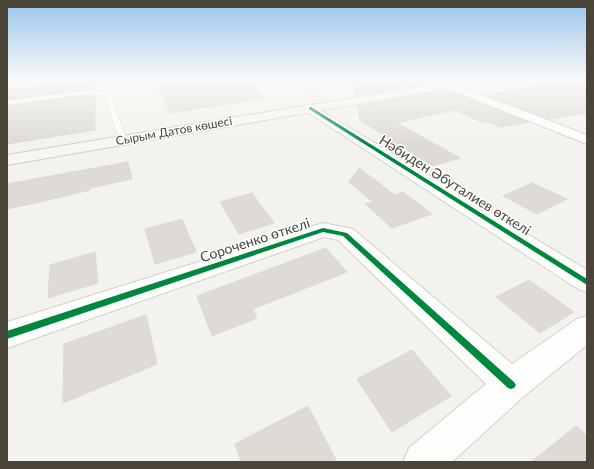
<svg xmlns="http://www.w3.org/2000/svg" width="594" height="469" viewBox="0 0 594 469" font-family="Lato,sans-serif">
<rect width="100%" height="100%" fill="#f4f2ee"/>
<!-- building -->
<g fill="#dedbd6" stroke="#dcd9d4">
<path d="M153,79h108l-7,10 12,9 -95,15z"/>
<path d="M352,79h96l1,1 -94,16z"/>
<path d="M575,79h12v34l-38,6 -64,-24z"/>
<path d="M94,80l1,9h-6l-82,10v-10z"/>
<path d="M447,90l82,32 -28,5 -13,-5 -4,1 -30,-13 -57,13 63,35 -28,8 -72,-46 -3,-14z"/>
<path d="M75,96h20v34l-88,14v-38z"/>
<path d="M128,162l4,17 -42,9v2l-46,11 -37,8v-25z"/>
<path d="M359,168l36,27 8,-3 29,22 -40,14 -27,-24 8,-2 -24,-20z"/>
<path d="M532,183l35,16 -30,15 -34,-18z"/>
<path d="M252,193l22,30 -35,11 -19,-32z"/>
<path d="M182,219l14,33 -41,12 -10,-35z"/>
<path d="M326,248l21,24 -94,37 4,9 -45,18 -15,-40z"/>
<path d="M95,252l3,31 -50,15 2,-33z"/>
<path d="M529,280l45,32 -34,21 -44,-36z"/>
<path d="M146,315l11,49 -94,39 1,-59z"/>
<path d="M412,350l39,46 -59,36 -35,-53z"/>
<path d="M308,406l29,56h-96l-6,-18z"/>
<path d="M576,426l11,10v26h-56z"/>
</g>
<g fill="none" stroke-linecap="round" stroke-linejoin="round">
<!-- service casing -->
<g stroke="#d2d0cb" stroke-width="1">
<g id="service">
<path d="M294,79h7l14,9 -5,1z"/>
<path d="M449,79h9l9,3 -3,2z"/>
<path d="M89,90l21,3 17,47 -1,2h-6l-1,-2 -14,-45h-30l-68,10v-4z"/>
</g>
</g>
<!-- minor casing -->
<g stroke="#d2d0cb" stroke-width="2">
<g id="minor">
<path d="M447,82l140,53v9l-144,-57 -1,-2 1,-2z"/>
<path d="M310,104l277,166v22l-9,-3 -272,-178 -2,-3z"/>
<path d="M323,223l30,6 159,135 65,-45 10,-3v29l-64,52 -71,65h-49l6,-14 77,-64 -148,-144 -14,-3 -317,111v-26z"/>
</g>
</g>
<!-- secondary casing -->
<g stroke="#d3cfc5" stroke-width="2">
<path id="secondary" d="M467,79h22l-5,3 -477,83v-10z"/>
</g>
<!-- service -->
<use href="#service" fill="#fdfdfc" fill-rule="evenodd"/>
<!-- minor -->
<use href="#minor" fill="#fdfdfc" fill-rule="evenodd"/>
<!-- secondary -->
<use href="#secondary" fill="#f7f6f1" fill-rule="evenodd"/>
<!-- rail casing -->
<g stroke="#dbdbda" stroke-width="2.5">
<path id="rail" d="M7,82l26,-3"/>
</g>
<!-- rail -->
<use href="#rail" stroke="#fff" stroke-width="1.5" stroke-dasharray="4.5" stroke-linecap="butt"/>
<!-- cycleway casing -->
<g stroke="#fff" stroke-width="2">
<g id="cycleway">
<path d="M309,107h2l276,172v6l-278,-176z"/>
<path d="M323,228l24,5 167,149 2,3 -2,3 -3,1 -3,-1 -165,-152 -20,-4 -316,107v-8z"/>
</g>
</g>
<!-- cycleway -->
<use href="#cycleway" fill="#00873e" fill-rule="evenodd"/>
</g>
<!-- sky -->
<linearGradient id="sky" x2="0" y2="1"><stop stop-color="#98c4ec"/><stop offset="0.55" stop-color="#faf9f7"/><stop offset="1" stop-color="#faf9f7" stop-opacity="0"/></linearGradient>
<rect width="594" height="144" fill="url(#sky)"/>
<g text-anchor="middle" stroke-width="3" stroke-linejoin="round" paint-order="stroke">
<!-- far-street labels -->
<g font-size="12" fill="#4b4439" stroke="#fff">
<text transform="translate(174 131) rotate(-10)" y="4">Сырым Датов көшесі</text>
</g>
<!-- street labels -->
<g font-size="14" fill="#4b4439" stroke="#fff">
<text transform="translate(455 185) rotate(32)" y="5">Нәбиден Әбуталиев өткелі</text>
<text transform="translate(255 240) rotate(-18)" y="5">Сороченко өткелі</text>
</g>
</g>
<!-- border -->
<rect width="594" height="469" fill="none" stroke="#4b4439" stroke-width="16"/>
</svg>
